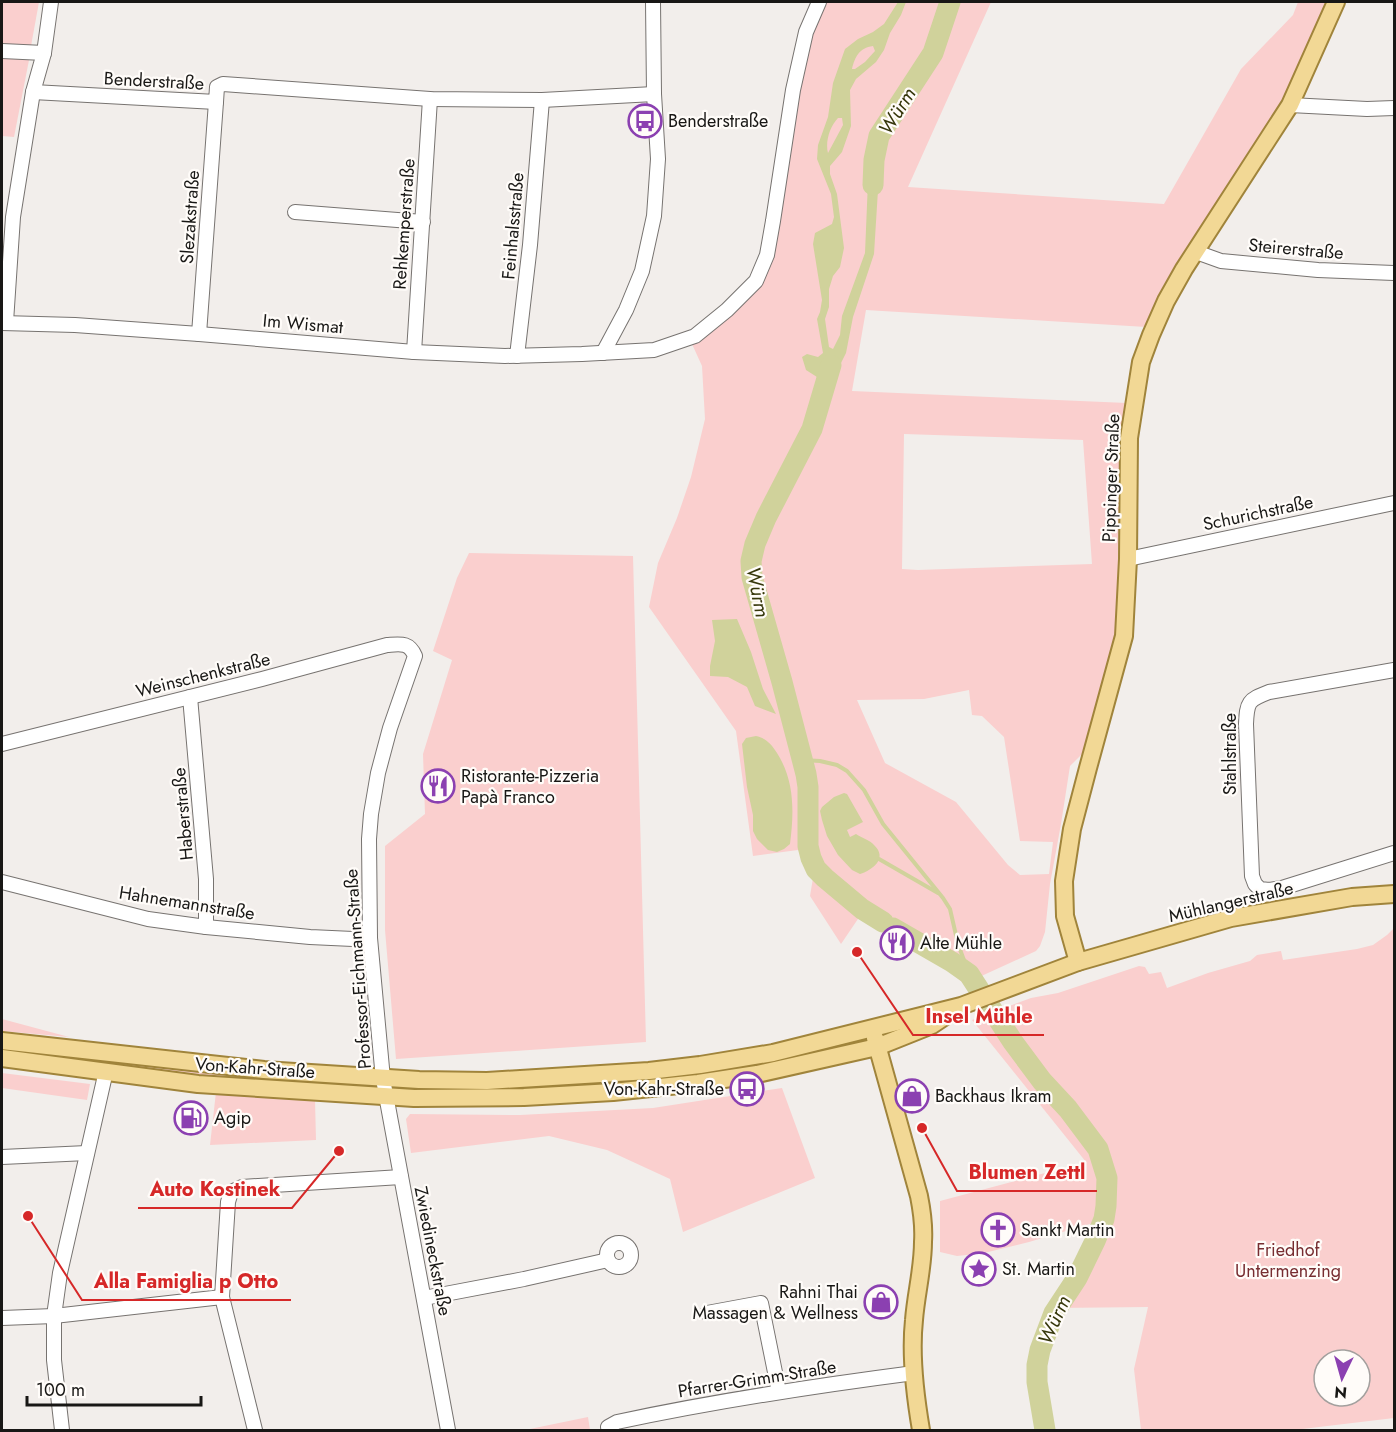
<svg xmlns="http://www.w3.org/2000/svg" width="1396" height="1432" viewBox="0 0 1396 1432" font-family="Jost,sans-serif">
<rect width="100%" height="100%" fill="#f2eeeb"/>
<!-- green -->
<g fill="#facfce" fill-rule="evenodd">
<path d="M2,2h37l-8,44 -29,-2z"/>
<path d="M823,2h168l-83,185 256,17 77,-135 52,-54 5,-13h29l-41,91 -45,78 -95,156 -280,-17 -14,81 275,12 -6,217 -35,130 -16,16 -9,58 -11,60 -5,48 -5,14 -4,5 -72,33 -31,-29 -71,-42 -21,31 -31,-48 4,-24 -16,-22 -45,6 -17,-125 -87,-124 9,-44 19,-45 14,-41 14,-58 -3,-53 -10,-22 69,-64 50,-253zM904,434l179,6 9,124 -174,6 -16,-1zM969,690l3,25 10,1 22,21 16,104 33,1 -4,32 -29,1 -12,-10 -52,-63 -71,-39 -28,-63 67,-1z"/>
<path d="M2,57h25l2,3 -15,77 -12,-1z"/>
<path d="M469,553l164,3 13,486 -250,17 -11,-129v-84l40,-32 -2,-60 29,-94 -19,-9 24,-73z"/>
<path d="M1394,928v490l-100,12h-153l-7,-61 14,-62 -92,1 47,-88 -74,22 -45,11 -27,3 -17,-4v-51l146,-39 -114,-142 59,-22 27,-5 81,-27 6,1 4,7 12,-2 6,16 41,-15 42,-12 7,-6 24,-4 2,9 74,-11 16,-4 14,-10zM1324,1360h36v36h-36z"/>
<path d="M2,1019l67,18 -67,-6z"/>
<path d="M845,1037l3,7c-53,13 -105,25 -158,32 -89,12 -180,14 -270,13l-1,-3h65z"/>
<path d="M92,1054l142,19 -16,4 -126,-17z"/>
<path d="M2,1073l88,11 -3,16 -85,-12z"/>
<path d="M782,1088l33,90 -132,54 -13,-53 -63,-29 -58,-14 -138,17 -5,-34 4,-5 110,1 133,-7z"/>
<path d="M216,1092l99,8 1,40 -106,5z"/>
<path d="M588,1417l2,13h-65z"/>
</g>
<!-- water -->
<g fill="#d0d29b" fill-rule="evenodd">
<path d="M898,2h8l-5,13 -11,18 -6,17 -8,12 -20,17 -6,11 1,36 -9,26 -12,14v8l7,20 7,54 -4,19 -7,9 -4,13v18l-4,12 4,28 4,2 7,-14 2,-19 23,-63 4,-96 11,1 -6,96 -21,63 -7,36 -9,18 -7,24 -14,-5 1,-13 -11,-7 -4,-13 5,-3 11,3 5,-4 -6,-34 3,-7 2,-12 -9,-56 2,-11 17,-9 2,-7 -3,-23 -14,-35 1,-14 10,-28 5,-34 12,-34 13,-10 15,-7 11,-8zM873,46l2,5 -10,11 -10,7h-3c3,-12 7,-21 21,-23zM838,118h4l1,7 -15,28c-3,-11 2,-27 10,-35z"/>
<path d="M737,619l14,33 12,37 13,25 -21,-8 -8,-19 -19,-10 -18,-1v-10l5,-25 -3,-21z"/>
<path d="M756,736c10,2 16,9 21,17 18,28 17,60 13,91l-6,5 -7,3 -9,-2 -11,-11 -4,-8v-16l-6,-28 -5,-43 4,-6z"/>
<path d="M844,793l3,1 16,28 -16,8 3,7 6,-3c6,4 14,6 18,11 14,13 -1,25 -14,29l-8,-4 -14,-15 -11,-19 -5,-16 -2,-9 2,-4 12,-10z"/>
</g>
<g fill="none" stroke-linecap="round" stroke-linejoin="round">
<!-- stream -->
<g stroke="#d0d29b" stroke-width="4">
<path d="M802,760l18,1 17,4 10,6 17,19 19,34 60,74 7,11 8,35 11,30"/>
<path d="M879,859l59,34"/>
</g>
<!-- river -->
<g stroke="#d0d29b" stroke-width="21">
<path d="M873,185l1,-25 5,-24 54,-83 17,-51"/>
<path d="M831,365l-19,64 -46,89 -11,26 -4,17 1,16 30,105 24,92 2,13v59l3,12 5,11 9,9 37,31 21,13"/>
<path d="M893,928l59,34 17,12 44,68 29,39 26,28 30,40 9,29 -1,28 -2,13 -9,22 -18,37 -23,35 -14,37 -3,15v17l8,48"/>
</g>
<!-- minor casing -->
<g stroke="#777370" stroke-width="16">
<g id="minor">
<path d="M2,51l42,2"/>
<path d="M33,92l183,10 1,-15 6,-3 207,15 112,1 112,-6"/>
<path d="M1290,105l77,4 27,-1"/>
<path d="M295,212l128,10"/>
<path d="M1196,252l25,9 97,9 76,3"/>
<path d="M6,322l7,-105 20,-125 11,-39 7,-51"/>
<path d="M2,323l73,2 124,9 215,18 91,4 77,-2 72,-4 41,-14 32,-26 29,-29 11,-26 6,-34 20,-131 13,-58 13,-30"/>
<path d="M199,334l17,-232"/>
<path d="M414,352l16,-253"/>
<path d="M603,353l23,-43 16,-39 12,-55 4,-57 -4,-65 -1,-92"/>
<path d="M517,356l13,-111 12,-145"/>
<path d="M1128,559l266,-56"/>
<path d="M1394,670l-125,22c-21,8 -22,10 -23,32l6,152 3,8 5,5 9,1 13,-2 112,-35"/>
<path d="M190,697l16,182v48"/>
<path d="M2,744l260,-65 125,-34c14,-1 22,-3 28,11l-25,72 -12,45 -7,41 -2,25 1,99 13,141 65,351"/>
<path d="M2,882l146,37 58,8 104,10 43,2 17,-1"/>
<path d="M2,1157l85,-4"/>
<circle cx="619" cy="1255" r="12"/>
<path d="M424,1298l100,-19 84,-19"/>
<path d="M707,1313l54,-10 18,89"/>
<path d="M2,1318l52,-2 168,-19"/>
<path d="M608,1427l9,-5c98,-21 197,-36 297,-49"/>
<path d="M62,1430l-8,-70v-44l6,-43 46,-202"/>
<path d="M255,1430l-33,-133 6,-95 3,-10 11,-5 159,-10"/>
</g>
</g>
<!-- major casing -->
<g stroke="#a0843b" stroke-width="20">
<g id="major">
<path d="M1078,962l-13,-46 -1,-35 8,-52 16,-61 36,-132 4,-77 1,-121 12,-76 10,-27 15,-34 18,-32 106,-164 46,-103"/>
<path d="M875,1038l44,158c3,15 5,31 4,46 0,26 -7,52 -9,78 -4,37 1,75 7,110"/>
<path d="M2,1041l262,29 155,10 68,1 162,-10 51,-6 73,-12 188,-47 117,-44 153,-44 121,-21 42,-3"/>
<path d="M2,1058l196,26 216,14 110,-1 89,-5 85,-9 59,-9 120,-27 55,-22 21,-14"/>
</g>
</g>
<!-- minor -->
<use href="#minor" stroke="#fff" stroke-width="14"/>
<!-- major -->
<use href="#major" stroke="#f2d895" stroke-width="16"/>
</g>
<!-- icons -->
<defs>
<g id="bus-ring" transform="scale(1.725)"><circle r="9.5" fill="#fffcf9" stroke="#8b40b1" stroke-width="1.5"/><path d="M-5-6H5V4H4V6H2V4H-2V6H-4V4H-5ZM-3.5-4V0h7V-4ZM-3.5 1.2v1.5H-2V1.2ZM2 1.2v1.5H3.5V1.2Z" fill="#8b40b1"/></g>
<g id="restaurant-ring" transform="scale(1.725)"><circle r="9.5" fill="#fffcf9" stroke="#8b40b1" stroke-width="1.5"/><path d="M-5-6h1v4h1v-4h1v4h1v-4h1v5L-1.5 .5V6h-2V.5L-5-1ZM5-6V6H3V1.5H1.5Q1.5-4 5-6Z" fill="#8b40b1"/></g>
<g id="shop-ring" transform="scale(1.725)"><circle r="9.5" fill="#fffcf9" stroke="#8b40b1" stroke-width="1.5"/><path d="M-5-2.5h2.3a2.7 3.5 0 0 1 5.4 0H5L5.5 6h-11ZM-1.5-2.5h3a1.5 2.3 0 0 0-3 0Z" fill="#8b40b1"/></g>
<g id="fuel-ring" transform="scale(1.725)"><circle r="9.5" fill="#fffcf9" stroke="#8b40b1" stroke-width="1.5"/><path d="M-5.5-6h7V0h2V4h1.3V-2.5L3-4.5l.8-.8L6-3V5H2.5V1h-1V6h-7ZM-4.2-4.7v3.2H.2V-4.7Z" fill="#8b40b1"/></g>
<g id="church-ring" transform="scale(1.725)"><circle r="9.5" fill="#fffcf9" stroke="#8b40b1" stroke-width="1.5"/><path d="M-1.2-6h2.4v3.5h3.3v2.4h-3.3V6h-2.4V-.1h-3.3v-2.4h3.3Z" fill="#8b40b1"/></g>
<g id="sight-ring" transform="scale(1.725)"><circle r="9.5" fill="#fffcf9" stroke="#8b40b1" stroke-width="1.5"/><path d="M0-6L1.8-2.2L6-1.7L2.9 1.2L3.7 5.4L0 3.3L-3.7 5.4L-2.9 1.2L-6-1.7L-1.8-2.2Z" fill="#8b40b1"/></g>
</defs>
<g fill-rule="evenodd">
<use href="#bus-ring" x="645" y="121"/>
<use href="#restaurant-ring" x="438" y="786"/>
<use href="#restaurant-ring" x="897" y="943"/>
<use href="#bus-ring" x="747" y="1089"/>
<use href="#shop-ring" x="912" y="1096"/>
<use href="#fuel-ring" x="191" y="1118"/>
<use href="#church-ring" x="998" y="1230"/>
<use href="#sight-ring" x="979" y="1269"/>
<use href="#shop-ring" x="881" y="1302"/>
</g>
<g text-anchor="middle" stroke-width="4.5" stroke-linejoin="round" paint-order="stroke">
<!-- street labels -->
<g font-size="18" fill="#181715" stroke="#fffcf9">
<text transform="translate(154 81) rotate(3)" y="6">Benderstraße</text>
<text transform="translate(190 217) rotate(-86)" y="6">Slezakstraße</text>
<text transform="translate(404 224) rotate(-86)" y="6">Rehkemperstraße</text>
<text transform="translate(513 226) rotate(-85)" y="6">Feinhalsstraße</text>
<text transform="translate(1296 249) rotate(5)" y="6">Steirerstraße</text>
<text transform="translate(303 324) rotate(5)" y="6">Im Wismat</text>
<text transform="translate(1111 478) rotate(-88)" y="6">Pippinger Straße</text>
<text transform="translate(1258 513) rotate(-12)" y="6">Schurichstraße</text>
<text transform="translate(203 675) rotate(-14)" y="6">Weinschenkstraße</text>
<text transform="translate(1230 754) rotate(-90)" y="6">Stahlstraße</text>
<text transform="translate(183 814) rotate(-95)" y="6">Haberstraße</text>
<text transform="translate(1231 902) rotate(-13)" y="6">Mühlangerstraße</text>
<text transform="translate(187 903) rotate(9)" y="6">Hahnemannstraße</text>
<text transform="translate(358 969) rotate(-94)" y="6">Professor-Eichmann-Straße</text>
<text transform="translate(255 1068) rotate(4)" y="6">Von-Kahr-Straße</text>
<text transform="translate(433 1251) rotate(79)" y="6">Zwiedineckstraße</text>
<text transform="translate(757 1379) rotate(-9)" y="6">Pfarrer-Grimm-Straße</text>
</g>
<!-- poi labels -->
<g font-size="18" fill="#181715" stroke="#fffcf9" text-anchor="start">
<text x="668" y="127">Benderstraße</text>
<text x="461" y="782">Ristorante-Pizzeria<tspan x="461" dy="21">Papà Franco</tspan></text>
<text x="920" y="949">Alte Mühle</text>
<text x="724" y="1095" text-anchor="end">Von-Kahr-Straße</text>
<text x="935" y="1102">Backhaus Ikram</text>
<text x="214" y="1124">Agip</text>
<text x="1021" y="1236">Sankt Martin</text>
<text x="1002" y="1275">St. Martin</text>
<text x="858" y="1298" text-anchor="end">Rahni Thai<tspan x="858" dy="21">Massagen &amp; Wellness</tspan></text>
</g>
<!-- park labels -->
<g font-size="18" fill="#772d31" stroke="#fffcf9">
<text x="1288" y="1256">Friedhof<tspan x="1288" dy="21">Untermenzing</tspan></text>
</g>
<!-- water labels -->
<g font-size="20" font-style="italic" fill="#36370b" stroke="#fffcf9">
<text transform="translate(897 111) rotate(-58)" y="7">Würm</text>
<text transform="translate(758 592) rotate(79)" y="7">Würm</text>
<text transform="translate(1054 1320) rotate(-66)" y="7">Würm</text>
</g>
</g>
<!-- callouts -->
<path fill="none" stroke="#d62828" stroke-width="2" d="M857 952L913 1035H1044M922 1128L957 1191H1097M339 1151L292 1208H138M28 1216L82 1300H291"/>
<g fill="#d62828" stroke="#fffcf9" stroke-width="2">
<circle cx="857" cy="952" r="6"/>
<circle cx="922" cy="1128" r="6"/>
<circle cx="339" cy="1151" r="6"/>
<circle cx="28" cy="1216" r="6"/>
</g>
<g font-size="20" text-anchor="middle" font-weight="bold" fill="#d62828" stroke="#fffcf9" stroke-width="4.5" stroke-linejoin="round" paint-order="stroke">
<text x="979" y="1023">Insel Mühle</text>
<text x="1027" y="1179">Blumen Zettl</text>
<text x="215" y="1196">Auto Kostinek</text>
<text x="186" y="1288">Alla Famiglia p Otto</text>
</g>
<!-- border -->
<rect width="1396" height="1432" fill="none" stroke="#181715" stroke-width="6"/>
<!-- north arrow -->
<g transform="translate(1342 1378) rotate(185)"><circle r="28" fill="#fffcf9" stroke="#a3a09e" stroke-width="1.5"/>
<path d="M0-4.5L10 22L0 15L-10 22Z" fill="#8b40b1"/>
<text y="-9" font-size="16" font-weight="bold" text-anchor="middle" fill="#181715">N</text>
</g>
<!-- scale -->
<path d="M27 1396v9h174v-9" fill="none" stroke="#181715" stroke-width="3"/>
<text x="36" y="1396" font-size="18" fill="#181715" stroke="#fffcf9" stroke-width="4.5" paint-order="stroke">100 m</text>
</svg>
